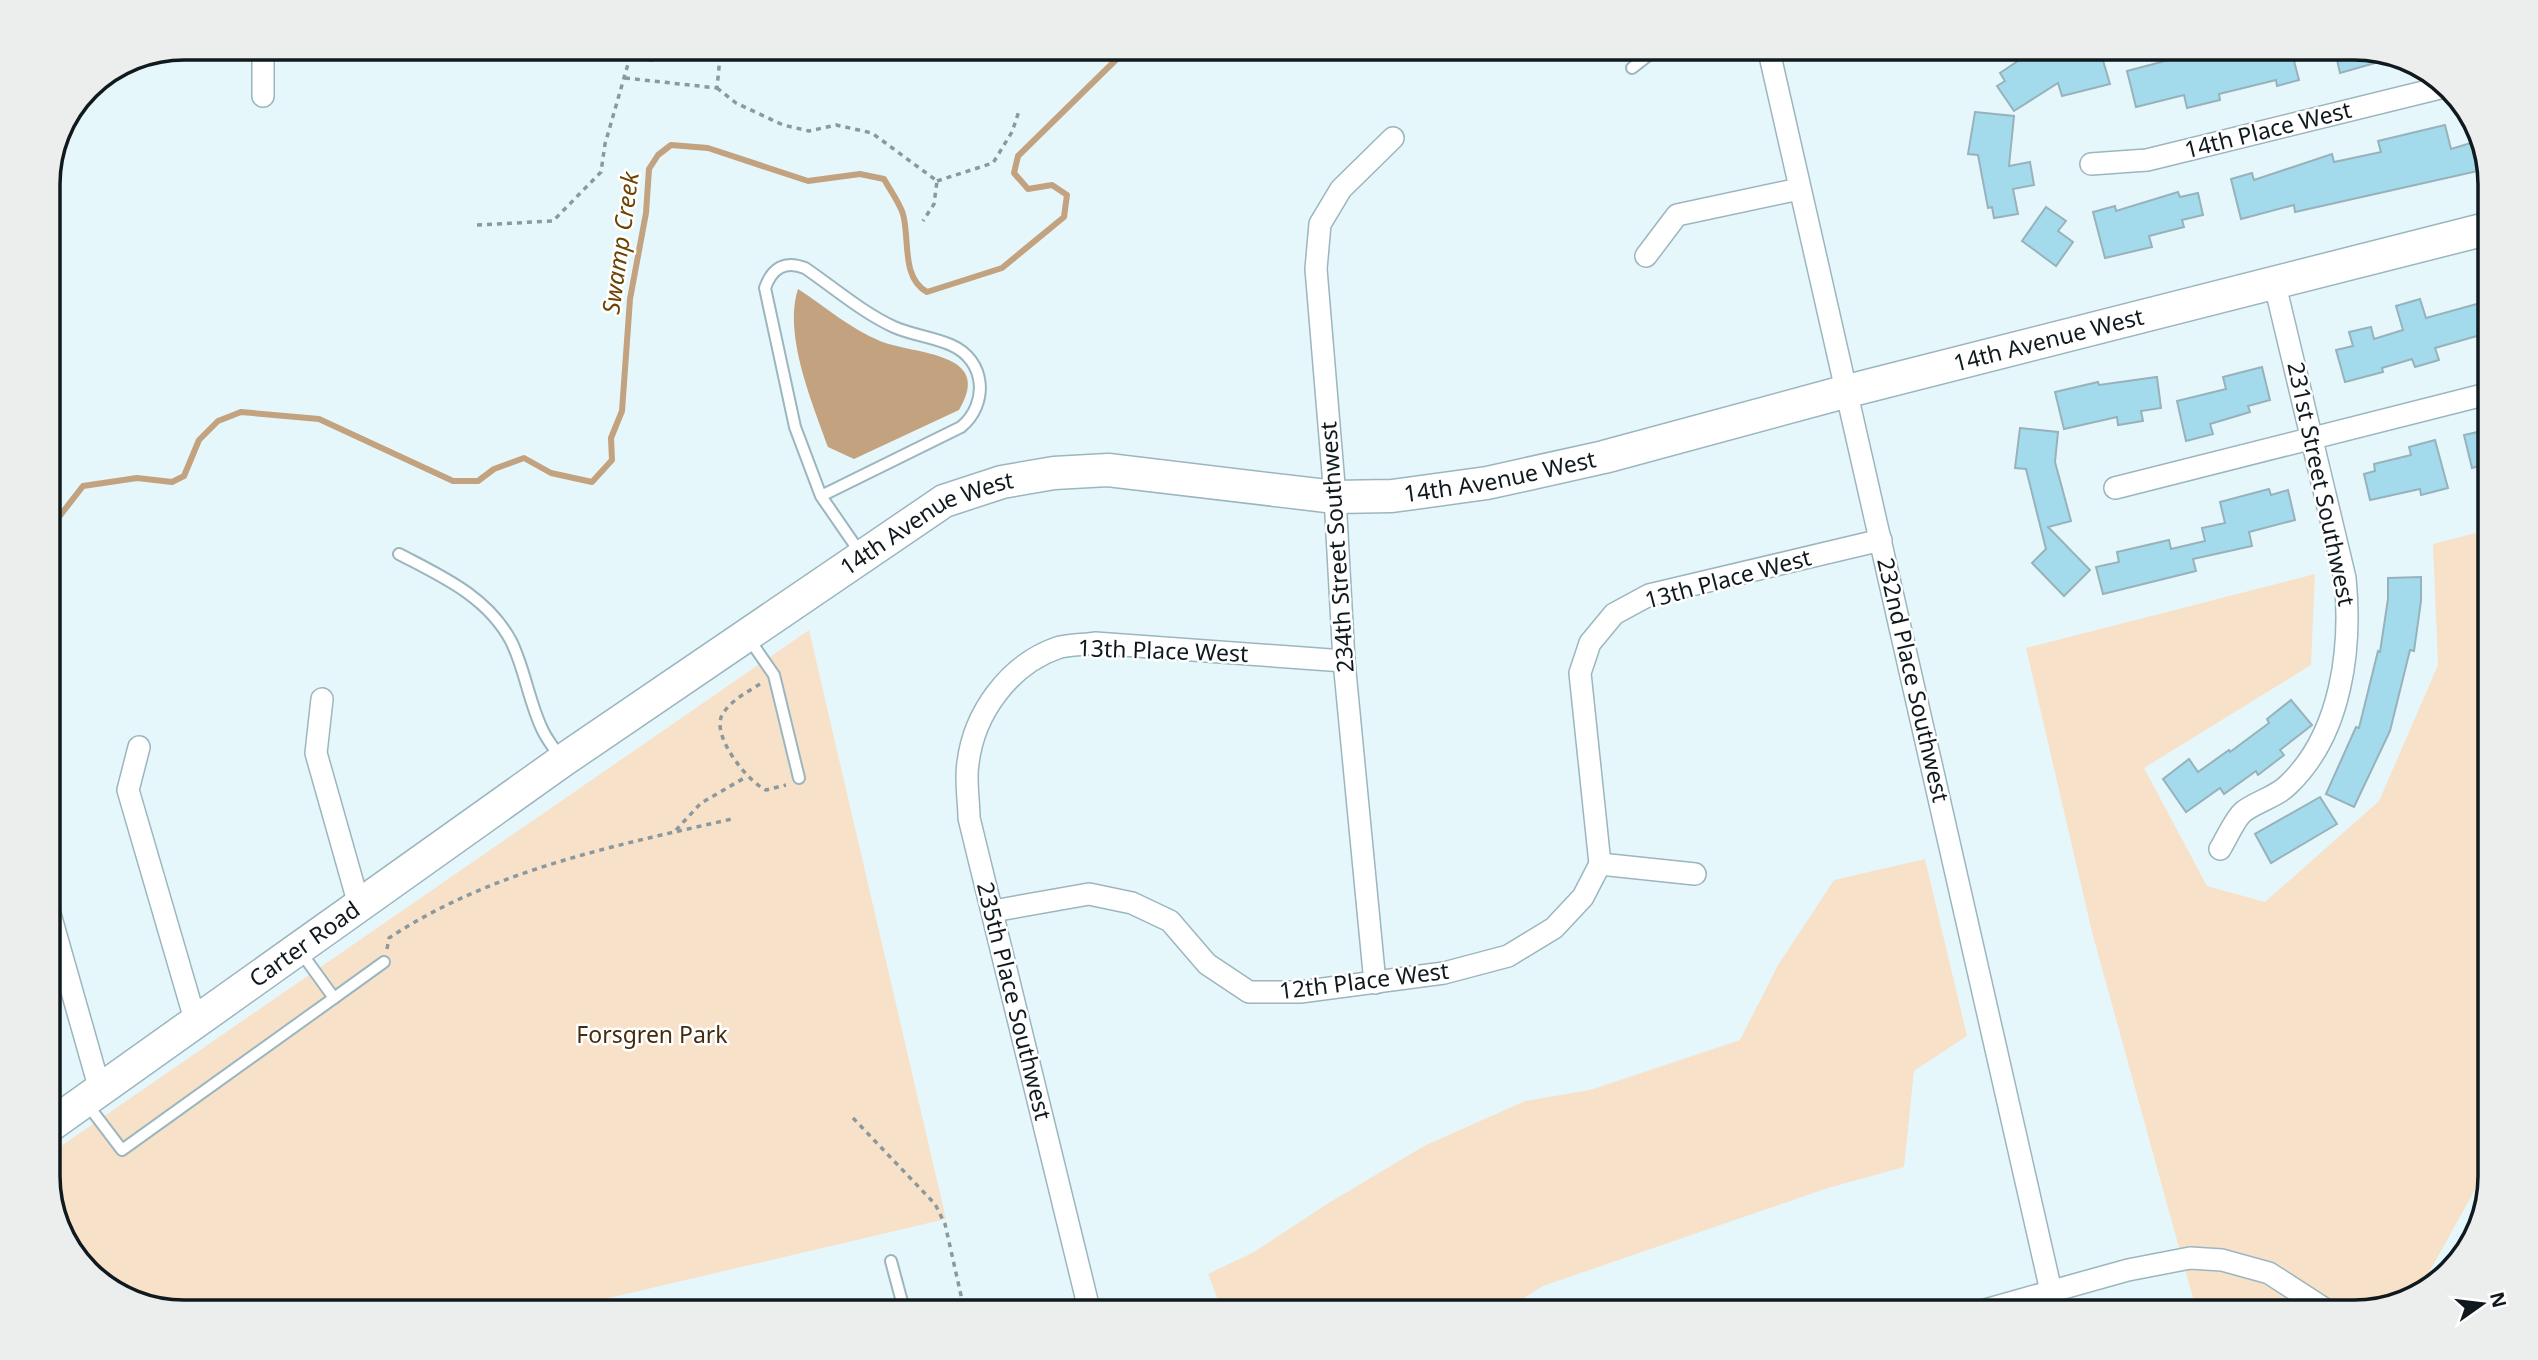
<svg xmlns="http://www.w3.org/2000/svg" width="2538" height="1360" viewBox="0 0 2538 1360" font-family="'Noto Sans',sans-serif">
<rect width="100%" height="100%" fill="#e6f7fc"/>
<!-- green -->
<g fill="#f8e1c9">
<path d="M2491,529v632l-74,133 -62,19h-158l-105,-381 -66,-284 289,-74 -4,91 -167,103 63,118 58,16 114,-101 59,-136 -5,-121z"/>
<path d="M809,630l137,589 -401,94h-361l-61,-14 -53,-47 -22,-66v-31z"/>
<path d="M1925,859l42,177 -53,35 -10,96 -76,21 -285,98 -43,27h-277l-15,-39 46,-22 73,-48 97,-58 101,-45 65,-11 150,-50 38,-75 56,-85z"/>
</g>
<!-- water -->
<path fill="#c2a27f" d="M798,289c26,17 53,40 82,52 34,14 115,10 79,69l-105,49 -26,-12c-15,-43 -45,-112 -30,-158z"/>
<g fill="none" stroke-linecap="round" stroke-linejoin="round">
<!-- stream -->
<path stroke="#c2a27f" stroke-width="6" d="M48,531l35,-45 54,-8 35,4 12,-6 15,-36 19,-19 23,-9 78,7 134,62h25l16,-12 30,-11 27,15 41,9 20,-22 -1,-22 11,-27 8,-112 16,-86 3,-44 9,-14 13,-10 37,3 100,33 52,-7 24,5c6,11 15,23 19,35 7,25 -2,64 24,78l75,-24 62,-51 3,-22 -15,-10 -24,4 -14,-16 4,-17 111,-109"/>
</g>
<!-- building -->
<g fill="#a4dbec" stroke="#97b2bb" stroke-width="2">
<path d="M2066,47h33l11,37 -48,12 -4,-13 -44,28 -17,-25 8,-5 -5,-8 27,-18 2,3z"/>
<path d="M2218,47h107l1,5 -32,9 5,19 -22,6 -1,-6 -57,14 1,6 -33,8 -3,-13 -48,12 -9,-36z"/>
<path d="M2334,47h20l42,10 -56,16z"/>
<path d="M1975,112l39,4 -5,50 21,-4 4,23 -21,4 5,25 -24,4 -2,-11 -4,1 -10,-53 -10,-1z"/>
<path d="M2445,125l6,24 23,-7 8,28 -187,42 -1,-7 -53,14 -10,-40 21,-6 2,7 78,-26 2,8 47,-10 -3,-11z"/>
<path d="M2178,192l2,5 18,-4 5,22 -21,5 2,7 -35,9 3,11 -47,11 -12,-46 22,-6 1,5z"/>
<path d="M2046,207l20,14 -8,10 15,11 -17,24 -34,-25z"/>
<path d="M2420,299l6,19 65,-18v32l-56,16 4,12 -24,7 -3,-8 -30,9 1,4 -38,10 -9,-32 17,-4 -4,-14 22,-5 3,12 29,-9 -7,-24z"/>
<path d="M2262,367l8,33 -22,6 2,6 -40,12 3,10 -27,7 -9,-40 49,-12 -3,-12z"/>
<path d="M2157,377l4,31 -20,3 2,10 -25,4 -1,-8 -53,12 -9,-37 43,-10 1,3z"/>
<path d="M2020,428l38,4 -3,30 16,59 -23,6 42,43 -26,26 -32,-33 14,-14 -20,-80 -11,-1z"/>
<path d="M2491,429v34l-19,5 -8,-33z"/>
<path d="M2435,440l13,48 -27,7 -1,-6 -50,11 -6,-26 11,-3 -1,-7 37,-9 -2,-8z"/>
<path d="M2269,489l2,6 17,-5 7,30 -46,12 3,14 -59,13 3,12 -93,23 -7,-27 23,-5 -2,-10 52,-12 2,9 34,-8 -3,-13 23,-5 -5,-21z"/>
<path d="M2421,577v24l-7,50 -4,-1 -20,81 -36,76 -28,-13 30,-67 3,1 19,-77 2,1 8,-53v-21z"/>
<path d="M2291,700l21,25 -32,25 4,5 -26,20 -2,-4 -32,23 -4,-6 -34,24 -23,-33 26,-20 9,13 31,-22 1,2 39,-29 -2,-4z"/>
<path d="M2320,797l17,27 -66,39 -16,-29z"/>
</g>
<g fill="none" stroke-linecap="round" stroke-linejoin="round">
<!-- lane casing -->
<g stroke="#9bb6bf" stroke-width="14">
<g id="lane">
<path d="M1632,68l27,-21"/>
<path d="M821,496l140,-69c28,-23 25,-67 -10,-82 -18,-8 -39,-10 -57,-18 -31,-14 -61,-40 -89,-59 -20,-8 -33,0 -40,20l30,139 26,69 40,58"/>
<path d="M399,554c42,22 88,42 112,87 14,28 18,62 32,90 5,10 12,19 18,27"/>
<path d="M749,639l25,36 25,103"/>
<path d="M334,998l50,-36"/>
<path d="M87,1104l35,46 212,-152 -34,-47"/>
<path d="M891,1261l14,52"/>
</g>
</g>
<!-- street casing -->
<g stroke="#9bb6bf" stroke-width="24">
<g id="street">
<path d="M1768,47l288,1266"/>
<path d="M263,96v-49"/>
<path d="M2091,164l56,-4 297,-73"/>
<path d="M1646,256l31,-41 122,-26"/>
<path d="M2115,488l376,-95"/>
<path d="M322,699l-6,54 43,152"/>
<path d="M139,747l-11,43 68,233"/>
<path d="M2220,849c7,-11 14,-29 23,-37 14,-11 34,-15 46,-28 53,-51 63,-137 56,-206l-70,-293"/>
<path d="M1600,864l-20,-191 10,-30 24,-29 35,-19 232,-55"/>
<path d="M1600,864l95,10"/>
<path d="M48,907l52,183"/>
<path d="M993,911l96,-17 43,9 38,18 37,43 42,28h51l144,-19 64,-17 46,-28 29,-31 17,-33"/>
<path d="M1375,983l-31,-322 -9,-164 -19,-228 4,-45 21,-35 52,-51"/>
<path d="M1090,1313l-121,-495c0,-18 -4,-37 -1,-55 6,-50 41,-98 89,-115 11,-4 26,-3 38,-5l249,18"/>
<path d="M1974,1313l154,-43 62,-12 32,2 47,13 62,40"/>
</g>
</g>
<!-- secondary casing -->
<g stroke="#9bb6bf" stroke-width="35">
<g id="secondary">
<path id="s1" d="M48,1127l514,-366 382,-260 58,-19 52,-9 54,-3 227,27 57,-1 95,-13 117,-26 240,-65 646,-164"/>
</g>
</g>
<!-- path -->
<g stroke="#8b999e" stroke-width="3.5" stroke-dasharray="5 5" stroke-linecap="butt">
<path d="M624,47l6,10 22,3 36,-13"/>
<path d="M285,49l16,-2"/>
<path d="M625,78l92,10 4,-41"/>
<path d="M717,88l19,15 47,22 26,6 27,-6 36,8 65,48 -3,23 -11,17"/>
<path d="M937,181l56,-18 19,-31 7,-21"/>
<path d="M477,225l76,-4 48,-49 4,-28 25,-87"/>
<path d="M760,684c-13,8 -30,17 -38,31 -11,21 26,67 44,75l20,-5"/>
<path d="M676,830l25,-27 45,-26"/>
<path d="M387,949l2,-11c103,-68 224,-92 343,-119"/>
<path d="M853,1118l82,86 10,20 20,89"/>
</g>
<!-- lane -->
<use href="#lane" stroke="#fff" stroke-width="10"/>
<!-- street -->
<use href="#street" stroke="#fff" stroke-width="21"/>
<!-- secondary -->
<use href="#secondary" stroke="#fff" stroke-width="32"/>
</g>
<g text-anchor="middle" stroke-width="5" stroke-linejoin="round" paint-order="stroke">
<!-- street labels -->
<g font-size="23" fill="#101a1e" stroke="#fff">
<text transform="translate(2268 130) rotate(-14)" y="8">14th Place West</text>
<text dy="8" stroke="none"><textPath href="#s1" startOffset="2222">14th Avenue West</textPath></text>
<text dy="8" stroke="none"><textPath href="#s1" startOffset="1656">14th Avenue West</textPath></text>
<text transform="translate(2321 484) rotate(78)" y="8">231st Street Southwest</text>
<text dy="8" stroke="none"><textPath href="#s1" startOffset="1068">14th Avenue West</textPath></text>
<text transform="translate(1337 547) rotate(-94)" y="8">234th Street Southwest</text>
<text transform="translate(1728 579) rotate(-15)" y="8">13th Place West</text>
<text transform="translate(1163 651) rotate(2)" y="8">13th Place West</text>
<text transform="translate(1913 680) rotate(77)" y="8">232nd Place Southwest</text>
<text dy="8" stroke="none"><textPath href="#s1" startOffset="315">Carter Road</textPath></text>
<text transform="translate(1364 981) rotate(-7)" y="8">12th Place West</text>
<text transform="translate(1014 1001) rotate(76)" y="8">235th Place Southwest</text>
</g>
<!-- park labels -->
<g font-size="23" fill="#442c0f" stroke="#fff">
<text x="652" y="1043">Forsgren Park</text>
</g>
<!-- water labels -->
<g font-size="24" font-style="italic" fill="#6d4202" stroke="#fff">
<text transform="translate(621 243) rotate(-82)" y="8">Swamp Creek</text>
</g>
</g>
<!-- crop -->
<path d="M0 0H2538V1360H0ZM184 60H2354A124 124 0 0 1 2478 184V1176A124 124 0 0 1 2354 1300H184A124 124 0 0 1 60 1176V184A124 124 0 0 1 184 60Z" fill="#eceded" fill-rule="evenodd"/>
<path fill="none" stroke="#101a1e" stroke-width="3.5" d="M184 60H2354A124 124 0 0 1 2478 184V1176A124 124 0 0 1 2354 1300H184A124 124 0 0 1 60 1176V184A124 124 0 0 1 184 60Z"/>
<!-- north arrow -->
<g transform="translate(2482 1304) rotate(76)" stroke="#ffffff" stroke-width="5" paint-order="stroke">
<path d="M0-5L12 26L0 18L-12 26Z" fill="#101a1e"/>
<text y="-10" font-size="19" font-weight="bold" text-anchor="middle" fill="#101a1e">N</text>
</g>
</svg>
